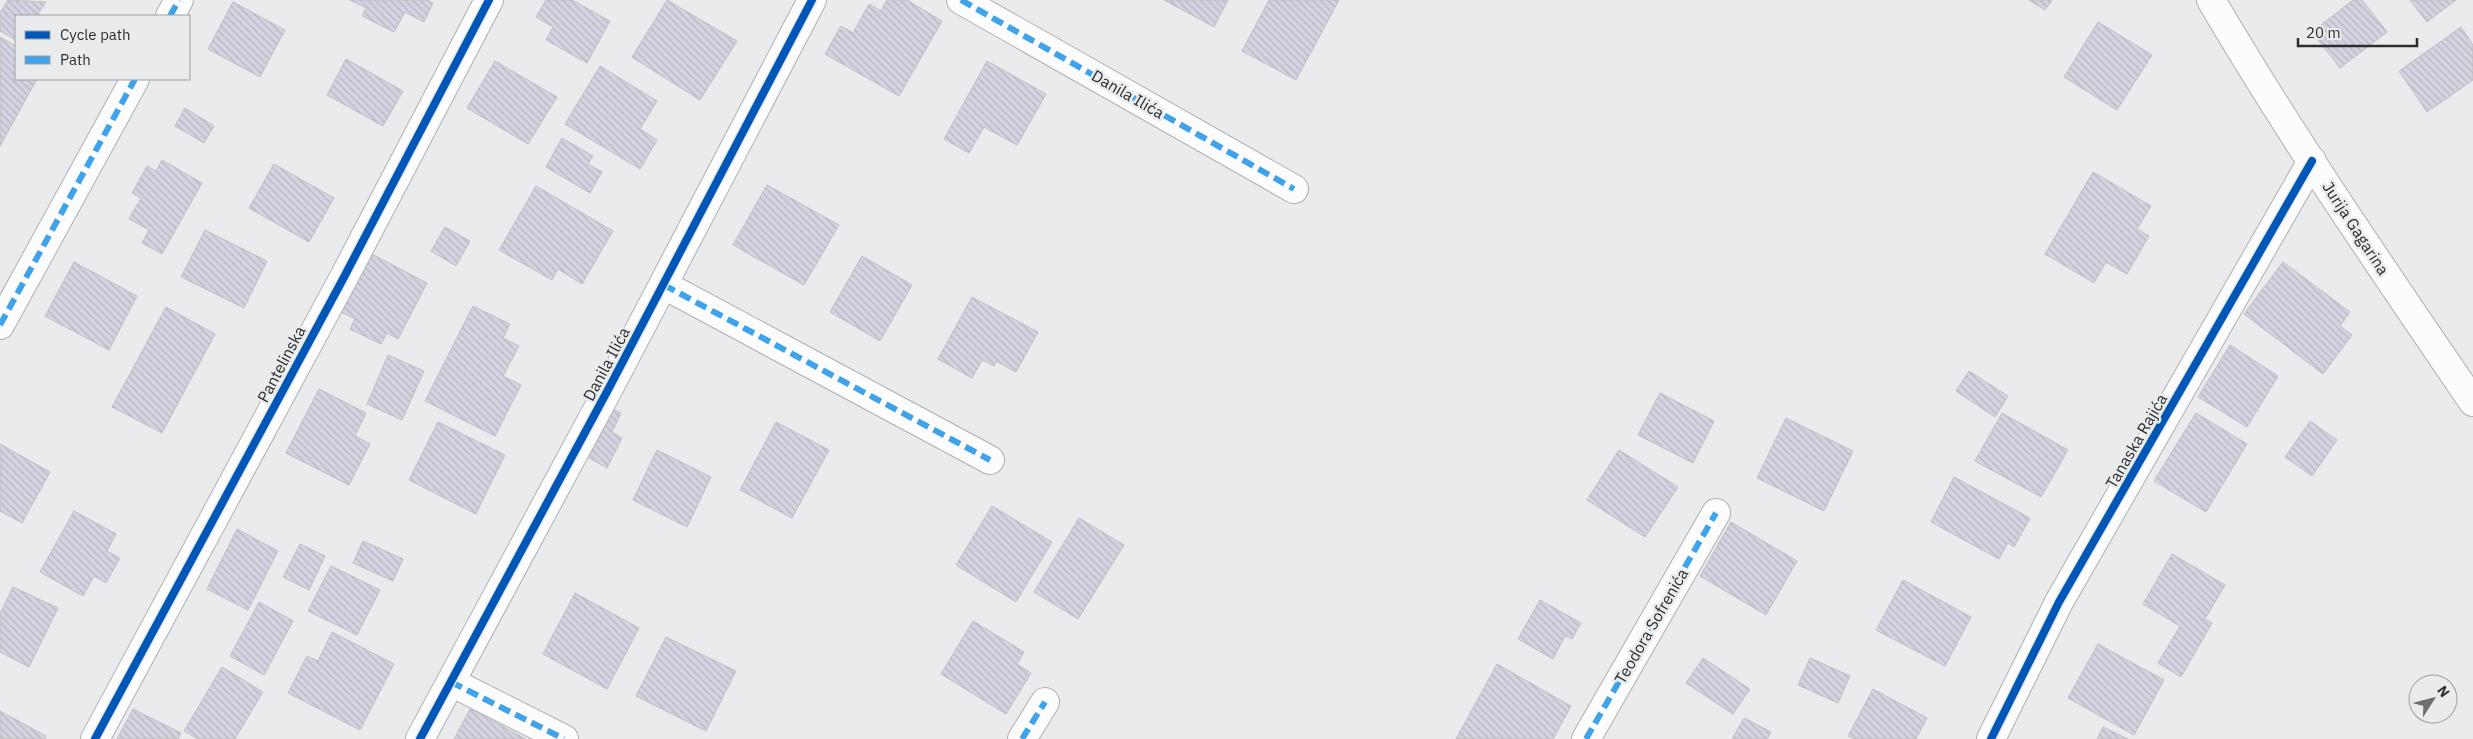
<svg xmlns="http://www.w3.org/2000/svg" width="2473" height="739" viewBox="0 0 2473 739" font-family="'IBM Plex Sans',sans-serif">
<defs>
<pattern id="building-back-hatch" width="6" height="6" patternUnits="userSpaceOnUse" patternTransform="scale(1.25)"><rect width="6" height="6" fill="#d4d3e1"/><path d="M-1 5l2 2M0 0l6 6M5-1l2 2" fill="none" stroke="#b6b5c1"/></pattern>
</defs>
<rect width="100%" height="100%" fill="#eaebec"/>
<!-- building -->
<g fill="url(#building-back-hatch)" stroke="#bfc0c0">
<path d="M8,0l38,2 -8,12 4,2h-26v24l-16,-9v-18z"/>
<path d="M350,0h77l6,3 -9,19 -19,-10 -11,20 -32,-16 4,-8z"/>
<path d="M546,0h26l38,21 -23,42 -41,-23 7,-13 -17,-10z"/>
<path d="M667,0l70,41 -37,59 -68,-43z"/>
<path d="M887,0h20l35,21 -43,75 -74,-42 16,-28 12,7 16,-29 12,7z"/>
<path d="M1164,0h64l-14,27z"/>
<path d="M1269,0h70l-43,80 -54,-29z"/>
<path d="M2029,0h23l-7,10z"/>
<path d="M2353,0h9l25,32 -47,36 -28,-36z"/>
<path d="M2410,0h46l-29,22z"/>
<path d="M233,2l52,28 -25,47 -52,-28z"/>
<path d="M2098,22l54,33 -35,55 -53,-33z"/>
<path d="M2461,27l12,18v35l-46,32 -28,-41z"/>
<path d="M0,37l16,9v33h21l-37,67z"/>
<path d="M346,59l57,32 -20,35 -56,-31z"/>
<path d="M495,61l62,36 -29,47 -61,-36z"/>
<path d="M987,61l59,33 -29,51 -33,-18 -15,26 -25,-14z"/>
<path d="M600,66l57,35 -17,28 17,11 -17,29 -75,-45z"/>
<path d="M185,108l29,18 -10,17 -29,-17z"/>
<path d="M562,138l31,18 -5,8 14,8 -12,21 -44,-26z"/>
<path d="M162,160l40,23 -40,71 -20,-11 7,-13 -20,-11 12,-21 -9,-5 15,-27 9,5z"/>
<path d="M274,164l60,34 -25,44 -60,-34z"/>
<path d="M2093,172l58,34 -14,23 12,7 -22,38 -21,-12 -12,21 -49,-29z"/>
<path d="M767,185l72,40 -35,60 -71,-40z"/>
<path d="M536,186l77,45 -31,53 -24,-15 -6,11 -53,-30z"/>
<path d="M445,227l25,14 -14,25 -25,-15z"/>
<path d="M205,230l62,31 -23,47 -63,-31z"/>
<path d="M368,252l59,31 -29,56 -11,-6 -6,11 -31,-15 5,-10 -16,-8z"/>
<path d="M862,256l50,29 -32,56 -50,-29z"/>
<path d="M74,262l63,34 -28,54 -64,-34z"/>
<path d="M2283,262l67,50 -10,14 12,9 -29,39 -79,-60z"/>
<path d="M972,297l66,35 -22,40 -20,-11 -2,5 -12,-6 -10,18 -34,-19z"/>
<path d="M473,306l37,18 -7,14 16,8 -16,30 18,9 -26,51 -70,-35z"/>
<path d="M166,307l49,27 -53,99 -50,-26z"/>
<path d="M2230,345l48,31 -31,51 -49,-30z"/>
<path d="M388,355l36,16 -22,49 -35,-16z"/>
<path d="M1969,371l39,25 -13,21 -39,-26z"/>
<path d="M319,389l47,24 -11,23 15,8 -21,41 -63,-32z"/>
<path d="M1660,393l54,28 -21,42 -55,-28z"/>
<path d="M608,407l13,6 -9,19 10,6 -15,30 -23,-13z"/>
<path d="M2002,413l66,37 -27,47 -66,-36z"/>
<path d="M2196,413l51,31 -41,68 -52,-31z"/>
<path d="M1786,418l67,33 -29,60 -67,-33z"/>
<path d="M2310,421l27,19 -25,36 -27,-19z"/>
<path d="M438,422l67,33 -29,59 -67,-34z"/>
<path d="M776,422l53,28 -37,68 -52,-28z"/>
<path d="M0,444l50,28 -28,51 -22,-12z"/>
<path d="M657,450l54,27 -24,50 -54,-27z"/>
<path d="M1619,450l59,37 -33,50 -58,-37z"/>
<path d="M1954,477l76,41 -16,29 -6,-4 -9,16 -68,-37z"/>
<path d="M992,506l60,36 -36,60 -60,-37z"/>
<path d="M74,511l42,23 -9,17 13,7 -14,25 -12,-7 -11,20 -43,-24z"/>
<path d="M1079,518l45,27 -46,74 -44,-27z"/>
<path d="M1731,522l66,39 -31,54 -66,-39z"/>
<path d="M237,529l41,22 -30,59 -41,-21z"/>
<path d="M363,541l40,18 -10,22 -40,-18z"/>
<path d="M300,544l25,12 -16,34 -26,-13z"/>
<path d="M2172,554l53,31 -20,34 7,4 -31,54 -23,-14 22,-37 -37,-22z"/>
<path d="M331,566l49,24 -23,45 -49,-24z"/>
<path d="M1903,580l68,37 -26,49 -69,-36z"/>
<path d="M13,587l45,21 -29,59 -29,-15v-38z"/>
<path d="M575,593l64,35 -32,61 -64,-35z"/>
<path d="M1540,600l41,23 -9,16 -7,-3 -12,23 -35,-20z"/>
<path d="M259,602l34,19 -29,54 -34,-19z"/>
<path d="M973,621l51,31 -7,12 14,9 -25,41 -65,-40z"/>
<path d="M332,632l62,32 -34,66 -72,-37 19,-37 11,5z"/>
<path d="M666,637l70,34 -30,60 -70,-35z"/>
<path d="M2098,644l66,36 -30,55 -66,-37z"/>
<path d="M1703,658l47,31 -17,25 -47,-31z"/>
<path d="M1810,658l40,18 -12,27 -40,-18z"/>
<path d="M1497,664l74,42 -18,33h-97z"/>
<path d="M222,667l41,25 -28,47h-37l-14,-8z"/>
<path d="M1873,689l54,29 -11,21h-62l-6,-3z"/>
<path d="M133,709l48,24 -3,6h-61z"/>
<path d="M470,709l25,13 31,17h-72z"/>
<path d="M0,711l46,25 -1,3h-45z"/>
<path d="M1744,718l27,14 -4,7h-35z"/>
<path d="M2103,727l25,12h-31z"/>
</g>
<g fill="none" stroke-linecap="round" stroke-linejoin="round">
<!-- minor casing -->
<g stroke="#afafb0" stroke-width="30">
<g id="minor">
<path d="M961,0l333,189"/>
<path d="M2211,0c81,138 172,270 262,402"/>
<path d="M170,16l9,-16"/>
<path d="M664,285l326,175"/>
<path d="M0,325l135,-246"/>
<path d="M451,682l113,57"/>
<path d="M95,739l248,-460 146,-279"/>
<path d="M420,739l190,-353 202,-386"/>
<path d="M1022,739l23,-37"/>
<path d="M1586,739l130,-226"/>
<path d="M1991,739l68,-137 253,-441"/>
</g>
</g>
<!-- minor -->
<use href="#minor" stroke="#fcfcfc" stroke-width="28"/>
<!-- quiet -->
<g stroke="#3ea3eb" stroke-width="6" stroke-dasharray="12 6" stroke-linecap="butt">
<path d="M961,0l333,189"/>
<path d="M170,16l9,-16"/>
<path d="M664,285l326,175"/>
<path d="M0,325l135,-246"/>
<path d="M451,682l113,57"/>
<path d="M1022,739l23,-37"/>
<path d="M1586,739l130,-226"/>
</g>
<!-- cycleway casing -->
<g stroke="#e9ebed" stroke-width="11">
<g id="cycleway">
<path d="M95,739l248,-460 146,-279"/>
<path d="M420,739l190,-353 202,-386"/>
<path d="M1991,739l68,-137 253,-441"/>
</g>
</g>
<!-- cycleway -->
<use href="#cycleway" stroke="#0057b8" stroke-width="8"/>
</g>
<g text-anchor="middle" stroke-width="5" stroke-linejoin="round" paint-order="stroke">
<!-- street labels -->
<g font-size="16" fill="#2c2d2e" stroke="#e9ebed">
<text transform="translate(1128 94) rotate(30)" y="6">Danila Ilića</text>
<text transform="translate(2356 228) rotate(57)" y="6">Jurija Gagarina</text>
<text transform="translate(281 364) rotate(-62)" y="6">Pantelinska</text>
<text transform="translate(606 364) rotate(-62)" y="6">Danila Ilića</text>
<text transform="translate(2136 441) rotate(-60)" y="6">Tanaska Rajića</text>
<text transform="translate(1651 626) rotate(-60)" y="6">Teodora Sofrenića</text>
</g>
</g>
<!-- legend -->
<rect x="15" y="15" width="175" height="65" fill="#e9ebed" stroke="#9d9fa1"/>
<rect x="25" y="31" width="25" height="8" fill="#0057b8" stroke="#9d9fa1"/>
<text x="60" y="40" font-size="15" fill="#2c2d2e">Cycle path</text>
<rect x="25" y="56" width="25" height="8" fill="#3ea3eb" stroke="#9d9fa1"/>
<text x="60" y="65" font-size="15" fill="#2c2d2e">Path</text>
<!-- north arrow -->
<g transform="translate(2433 699) rotate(54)"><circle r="24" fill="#e9ebed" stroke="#9d9fa1"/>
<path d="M0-4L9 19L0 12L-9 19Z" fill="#6e7070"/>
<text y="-8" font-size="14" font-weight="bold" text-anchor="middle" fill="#2c2d2e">N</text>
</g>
<!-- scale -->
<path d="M2298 38v8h119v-8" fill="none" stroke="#2c2d2e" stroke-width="2.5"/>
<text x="2306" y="38" font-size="15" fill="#2c2d2e" stroke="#e9ebed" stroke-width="4" paint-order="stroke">20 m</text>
</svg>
